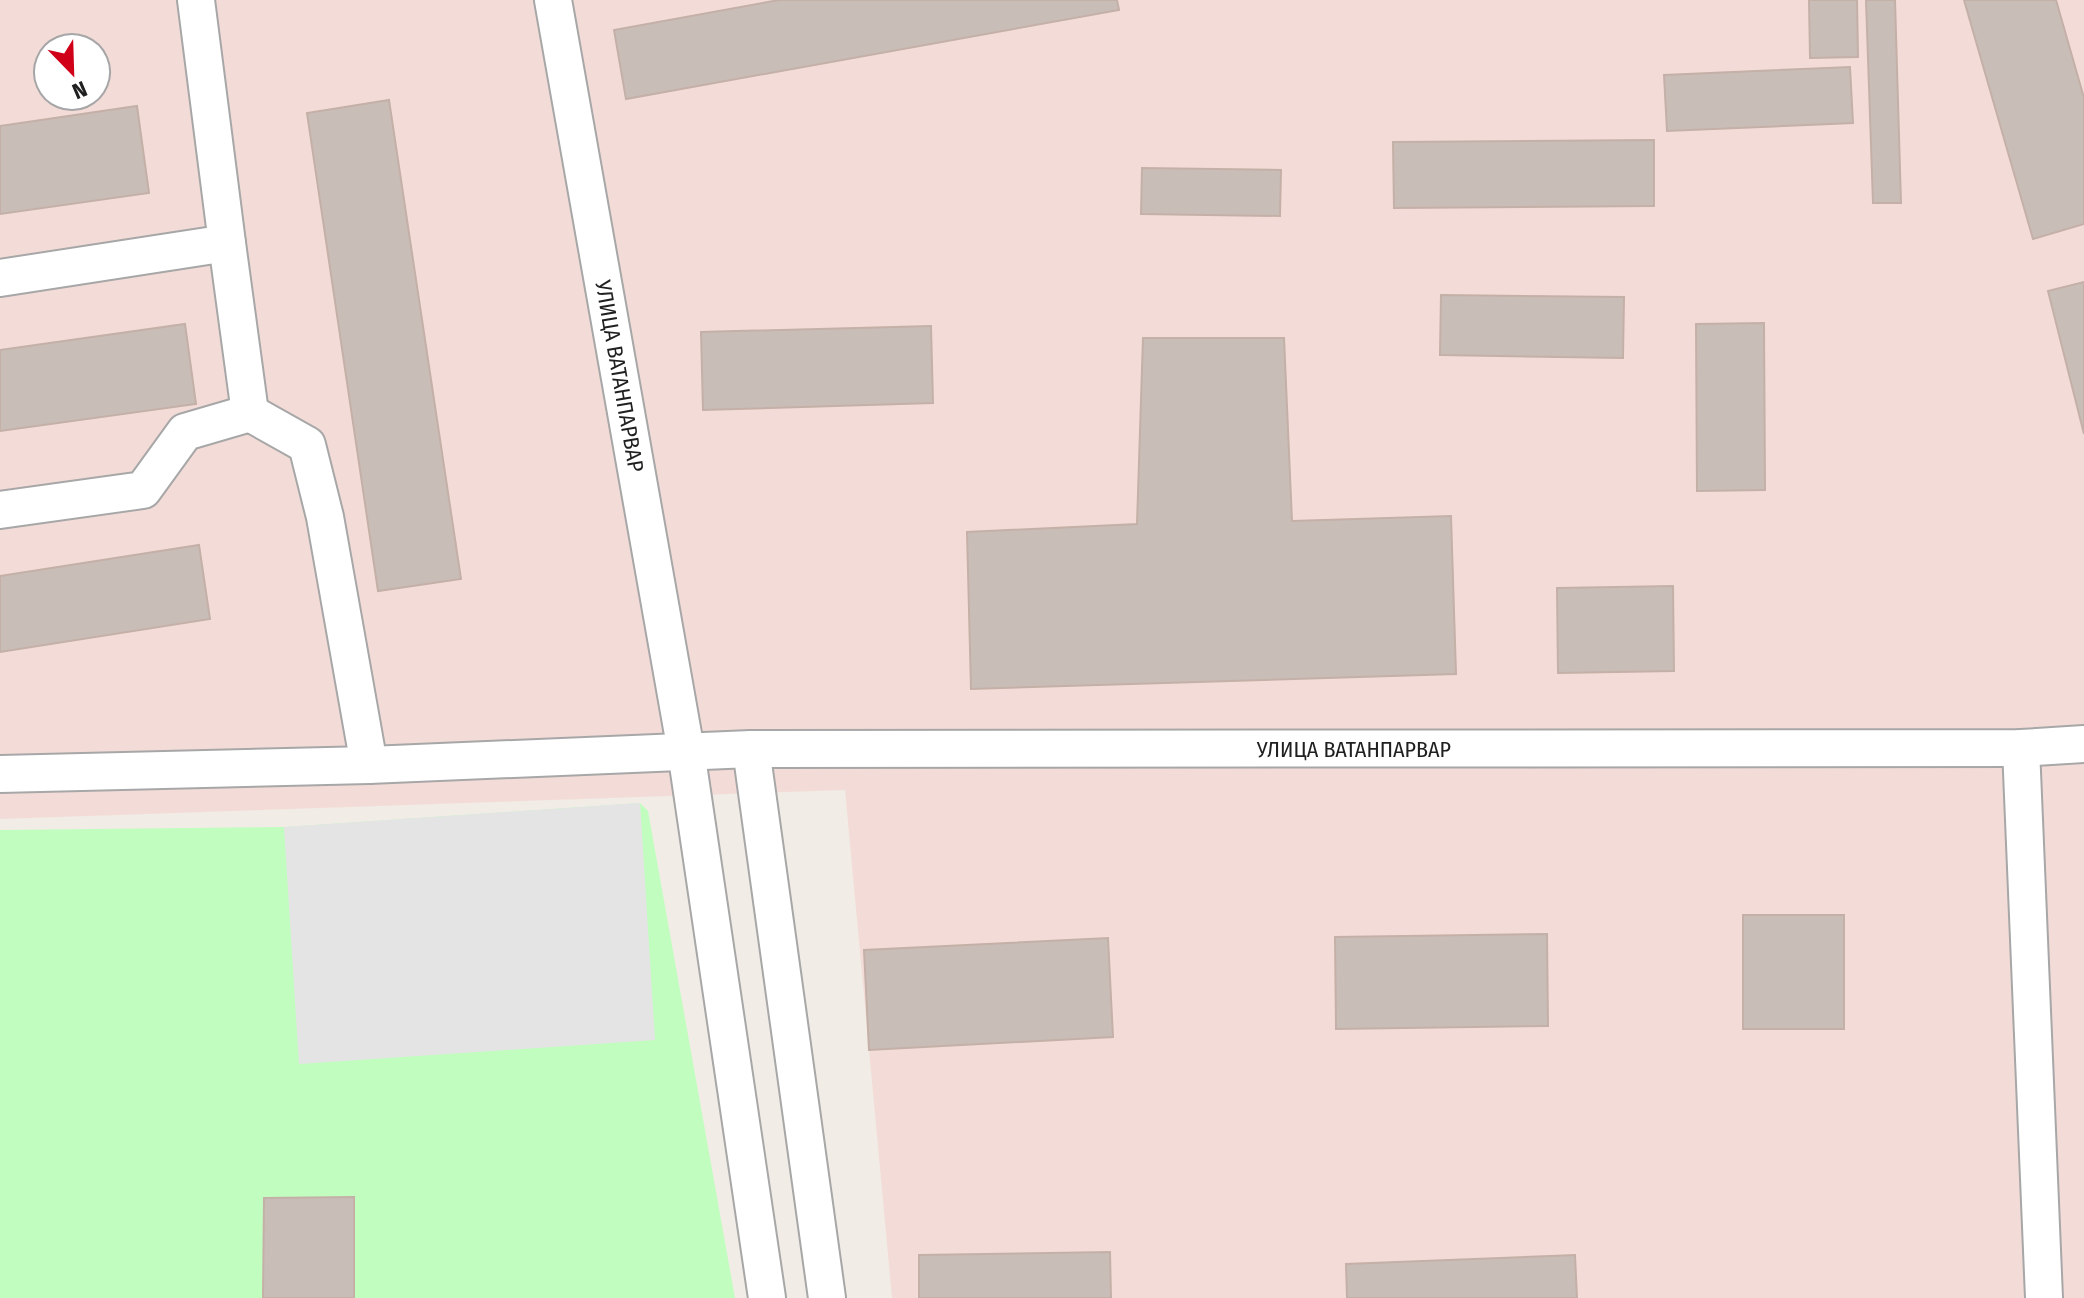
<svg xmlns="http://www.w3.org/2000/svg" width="2084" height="1298" viewBox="0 0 2084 1298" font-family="'Fira Sans Condensed',sans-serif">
<rect width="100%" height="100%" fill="#f1ece5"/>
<!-- military -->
<path fill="#f3dcd8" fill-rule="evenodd" d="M0,0h2084v1298h-1192l-47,-508 -845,29zM48,48h48v48h-48z"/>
<!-- park -->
<path fill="#c2fdc0" d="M640,803l8,8 87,487h-735v-468l284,-3z"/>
<!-- parking -->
<path fill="#e4e4e4" d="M640,803l15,237 -356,24 -15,-237z"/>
<!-- building -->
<g fill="#c9bdb8" stroke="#c4b0a7" stroke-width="2">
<path d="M779,0h338l2,10 -493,89 -12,-69z"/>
<path d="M1809,0h48l1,57 -48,1z"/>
<path d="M1866,0h29l6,203h-28z"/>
<path d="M1964,0h92l28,98v126l-51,15z"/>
<path d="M1850,67l3,56 -186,8 -3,-56z"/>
<path d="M389,100l72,479 -83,12 -71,-478z"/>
<path d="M137,106l12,87 -149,21v-88z"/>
<path d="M1654,140v66l-260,2 -1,-66z"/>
<path d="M1142,168l139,2 -1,46 -139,-2z"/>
<path d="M2084,282v152l-36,-143z"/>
<path d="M1441,295l183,2 -1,61 -183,-3z"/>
<path d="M1764,323l1,167 -68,1 -1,-167z"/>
<path d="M185,324l11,80 -196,27v-81z"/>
<path d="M931,326l2,77 -230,7 -2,-78z"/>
<path d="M1143,338h141l8,183 159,-5 5,158 -485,15 -4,-157 170,-8z"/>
<path d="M199,545l11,74 -210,33v-76z"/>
<path d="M1673,586l1,85 -116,2 -1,-85z"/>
<rect x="1743" y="915" width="101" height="114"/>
<path d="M1547,934l1,92 -212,3 -1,-92z"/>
<path d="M1108,938l5,99 -244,13 -5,-100z"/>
<path d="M354,1197v101h-91l1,-100z"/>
<path d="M1110,1252l1,46h-192v-43z"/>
<path d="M1575,1255l2,43h-230l-1,-34z"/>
</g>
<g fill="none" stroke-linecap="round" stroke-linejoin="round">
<!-- minor casing -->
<g stroke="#a7a7a7" stroke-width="40">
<g id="minor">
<path d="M553,0l133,751 81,547"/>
<path d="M0,278l227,-35 -31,-243"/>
<path d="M250,413l57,32 18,72 44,248"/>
<path d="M0,510l143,-20 42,-58 65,-19 -23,-170"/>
<path d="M2021,748l23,550"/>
<path d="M751,749l76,549"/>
<path d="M0,774l369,-9 382,-16 1270,-1 63,-4"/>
</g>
</g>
<!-- minor -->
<use href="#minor" stroke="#fff" stroke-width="36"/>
</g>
<g text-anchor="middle" stroke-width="7" stroke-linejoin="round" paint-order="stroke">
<!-- street labels -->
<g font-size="22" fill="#202020" stroke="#fff">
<text transform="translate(620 376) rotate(80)" y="8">УЛИЦА ВАТАНПАРВАР</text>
<text x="1354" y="757">УЛИЦА ВАТАНПАРВАР</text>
</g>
</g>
<!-- north arrow -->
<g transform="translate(72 72) rotate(157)"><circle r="38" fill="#ffffff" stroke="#a6a6a6" stroke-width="2"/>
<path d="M0-6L14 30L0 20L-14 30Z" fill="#cf0018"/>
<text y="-12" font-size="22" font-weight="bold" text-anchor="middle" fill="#202020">N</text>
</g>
</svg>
